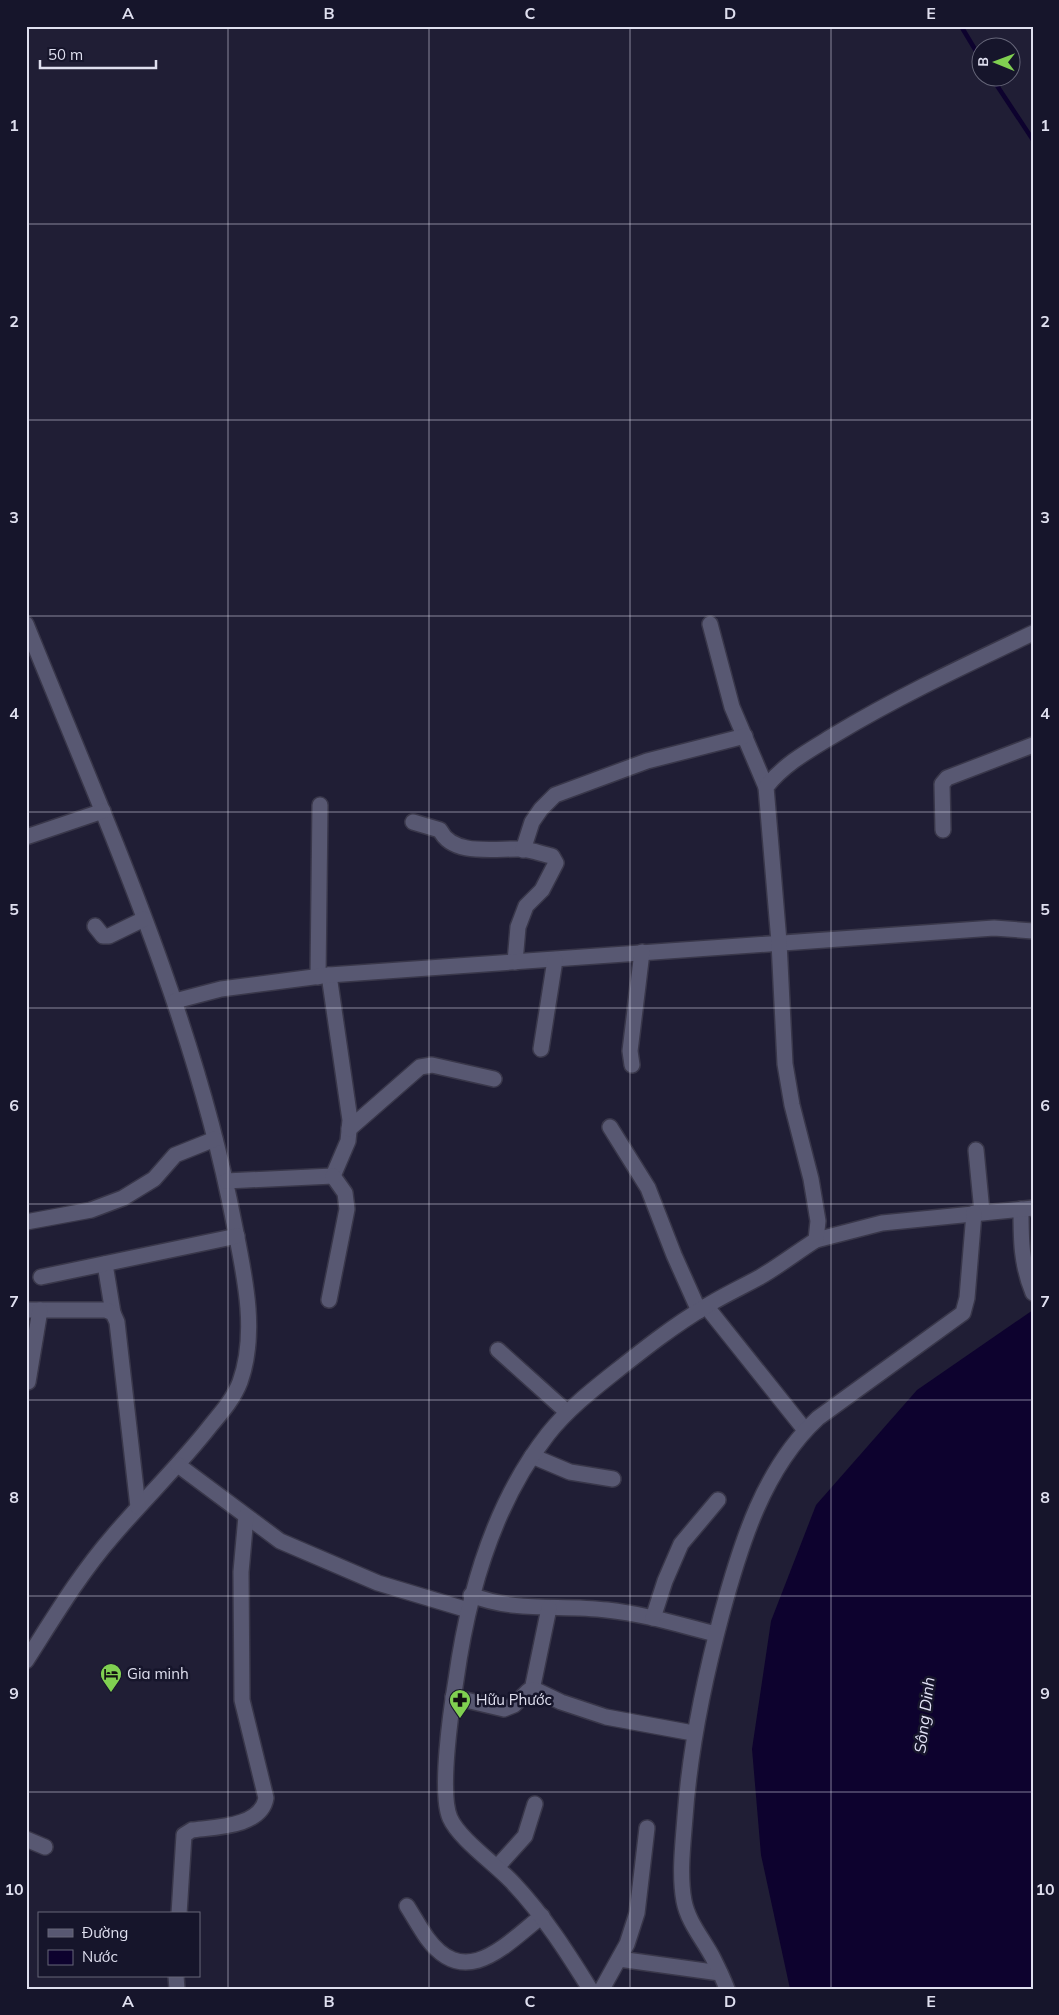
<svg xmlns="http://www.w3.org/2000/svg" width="1059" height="2015" viewBox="0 0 1059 2015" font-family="Mulish,sans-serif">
<rect width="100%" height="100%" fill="#201e35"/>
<!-- water -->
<path fill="#0d022e" d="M1033,1310v679h-243l-29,-134 -9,-106 19,-128 45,-116 101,-115z"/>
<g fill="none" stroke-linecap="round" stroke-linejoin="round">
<!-- stream -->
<g stroke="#0d022e" stroke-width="4.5">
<path d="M961,26l21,35"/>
<path d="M992,78l41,62"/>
</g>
<!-- minor casing -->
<g stroke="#39374a" stroke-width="18">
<g id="minor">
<path d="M26,624c79,196 168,390 208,599 10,50 24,109 6,159 -6,16 -18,30 -29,43 -31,40 -67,74 -99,112 -33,38 -59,82 -86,124"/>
<path d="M710,624l22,83 34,80"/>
<path d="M413,822l27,8c13,27 56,18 82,19 10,1 20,5 30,7l4,7 -14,27 -16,16 -8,21 -3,35"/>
<path d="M943,830l-1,-46 5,-6 86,-33"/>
<path d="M26,837l77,-26"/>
<path d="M523,850l9,-28 9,-13 14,-14 92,-34 98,-25"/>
<path d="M95,926l8,10h6l35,-17"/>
<path d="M329,975l21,145 -2,21 -15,35"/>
<path d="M318,977l2,-172"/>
<path d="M175,1001l46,-12 108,-14 665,-47 39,3"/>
<path d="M541,1049l14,-89"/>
<path d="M632,1065l-2,-14 12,-99"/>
<path d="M610,1127l38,61 26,67 25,56"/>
<path d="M349,1129l71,-62 12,-2 62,14"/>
<path d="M976,1150l6,62"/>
<path d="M226,1181l107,-5"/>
<path d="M1021,1209c0,30 0,55 12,84"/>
<path d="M26,1222l65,-12 32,-12 31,-19 21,-24 40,-16"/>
<path d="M816,1240l66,-17 151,-15"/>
<path d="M105,1264l8,49"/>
<path d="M41,1277l196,-41"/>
<path d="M329,1300l18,-91 -2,-16 -12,-17"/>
<path d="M706,1306l99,124"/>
<path d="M26,1310h80l7,3 4,9 21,185"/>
<path d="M498,1350l69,62"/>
<path d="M28,1382l12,-72"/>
<path d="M532,1456l38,16 43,7"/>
<path d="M178,1465l102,76 98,42 90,27"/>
<path d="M471,1595c47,18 88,9 136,15 38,4 73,15 109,24"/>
<path d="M653,1618l12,-37 16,-37 37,-44"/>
<path d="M532,1690l17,-82"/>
<path d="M453,1697l51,12 10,-4 14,-14 8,-1 25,12 45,15 87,16"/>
<path d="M26,1839l19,8"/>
<path d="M498,1866l27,-30 10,-32"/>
<path d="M407,1906c7,11 13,22 20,32 39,53 79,6 115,-22"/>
<path d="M179,1914l5,-79 8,-5c23,-3 69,-3 74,-32l-24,-98 -1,-128 5,-56"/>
<path d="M619,1959l101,14"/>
<path d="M176,1976l1,13"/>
<path d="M590,1989c-23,-37 -46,-73 -76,-105 -16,-18 -55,-45 -64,-66 -11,-25 1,-108 6,-138 12,-87 37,-176 92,-246 19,-24 43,-43 67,-62 29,-23 58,-46 90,-65 17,-11 37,-20 55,-30 19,-11 37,-25 56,-37l2,-19 -7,-42 -19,-74 -7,-41 -6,-122 -13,-155c19,-24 44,-37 70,-53 63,-38 130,-69 197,-101"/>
<path d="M602,1989l25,-45 10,-31 10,-85"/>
<path d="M727,1989c-4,-11 -9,-21 -14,-31 -10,-19 -25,-36 -29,-57 -5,-27 -1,-57 1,-84 5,-70 19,-137 37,-204 19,-70 42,-145 96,-195l145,-105 4,-15 7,-85"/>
</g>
</g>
<!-- minor -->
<use href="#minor" stroke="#585872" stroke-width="15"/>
</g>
<!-- grid -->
<path fill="none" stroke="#dfdfef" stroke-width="1" stroke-opacity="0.55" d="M228,26v1963M429,26v1963M630,26v1963M831,26v1963M26,224h1007M26,420h1007M26,616h1007M26,812h1007M26,1008h1007M26,1204h1007M26,1400h1007M26,1596h1007M26,1792h1007"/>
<!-- icons -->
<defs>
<g id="hotel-pin" transform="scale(1.125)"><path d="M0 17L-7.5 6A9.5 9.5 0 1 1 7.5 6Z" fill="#80d051" stroke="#16152b"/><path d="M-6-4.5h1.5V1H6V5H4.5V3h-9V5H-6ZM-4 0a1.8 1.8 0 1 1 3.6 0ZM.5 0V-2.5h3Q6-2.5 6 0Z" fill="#111"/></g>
<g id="pharmacy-pin" transform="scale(1.125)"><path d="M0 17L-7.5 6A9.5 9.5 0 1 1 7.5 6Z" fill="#80d051" stroke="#16152b"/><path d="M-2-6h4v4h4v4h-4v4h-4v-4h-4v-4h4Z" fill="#111"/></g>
</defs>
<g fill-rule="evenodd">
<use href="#hotel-pin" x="111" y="1674"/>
<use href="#pharmacy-pin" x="460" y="1700"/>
</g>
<g text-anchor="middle" stroke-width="5" stroke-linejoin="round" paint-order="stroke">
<!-- poi labels -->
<g font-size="15" fill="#dfdfef" stroke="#16152b" text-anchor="start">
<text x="127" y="1679">Gia minh</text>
<text x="476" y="1705">Hữu Phước</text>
</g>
<!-- water labels -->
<g font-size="16" font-style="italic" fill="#e0e0f4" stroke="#16152b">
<text transform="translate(924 1715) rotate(-83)" y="6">Sông Dinh</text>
</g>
</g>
<!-- border -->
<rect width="1059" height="2015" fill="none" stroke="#16152b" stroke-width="55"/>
<!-- legend -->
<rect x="38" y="1912" width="162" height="65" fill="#16152b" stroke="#666679"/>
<rect x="48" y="1929" width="25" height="8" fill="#585872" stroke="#666679"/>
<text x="82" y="1938" font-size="15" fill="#dfdfef">Đường</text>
<rect x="48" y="1950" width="25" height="15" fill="#0d022e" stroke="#666679"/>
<text x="82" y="1962" font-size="15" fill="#dfdfef">Nước</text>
<!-- north arrow -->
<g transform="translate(996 62) rotate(271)"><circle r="24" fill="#16152b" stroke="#666679"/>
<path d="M0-4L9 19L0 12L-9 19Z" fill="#80d051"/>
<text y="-8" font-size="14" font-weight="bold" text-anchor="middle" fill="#dfdfef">B</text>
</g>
<!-- scale -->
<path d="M40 60v8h116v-8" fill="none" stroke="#dfdfef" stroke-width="2.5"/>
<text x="48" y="60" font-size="15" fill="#dfdfef" stroke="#16152b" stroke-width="4" paint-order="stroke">50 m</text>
<rect x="28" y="28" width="1004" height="1960" fill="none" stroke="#dfdfef" stroke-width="2"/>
<g font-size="16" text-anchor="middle" font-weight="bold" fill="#dfdfef">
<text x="128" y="19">A</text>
<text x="329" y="19">B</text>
<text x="530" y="19">C</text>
<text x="730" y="19">D</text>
<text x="931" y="19">E</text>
<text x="14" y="131">1</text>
<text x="1045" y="131">1</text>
<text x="14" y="327">2</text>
<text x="1045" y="327">2</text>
<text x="14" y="523">3</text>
<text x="1045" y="523">3</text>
<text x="14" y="719">4</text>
<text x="1045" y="719">4</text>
<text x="14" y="915">5</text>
<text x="1045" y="915">5</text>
<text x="14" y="1111">6</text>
<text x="1045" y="1111">6</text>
<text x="14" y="1307">7</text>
<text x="1045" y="1307">7</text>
<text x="14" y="1503">8</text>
<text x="1045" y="1503">8</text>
<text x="14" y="1699">9</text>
<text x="1045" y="1699">9</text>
<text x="14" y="1895">10</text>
<text x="1045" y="1895">10</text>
<text x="128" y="2007">A</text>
<text x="329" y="2007">B</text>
<text x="530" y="2007">C</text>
<text x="730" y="2007">D</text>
<text x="931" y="2007">E</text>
</g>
</svg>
